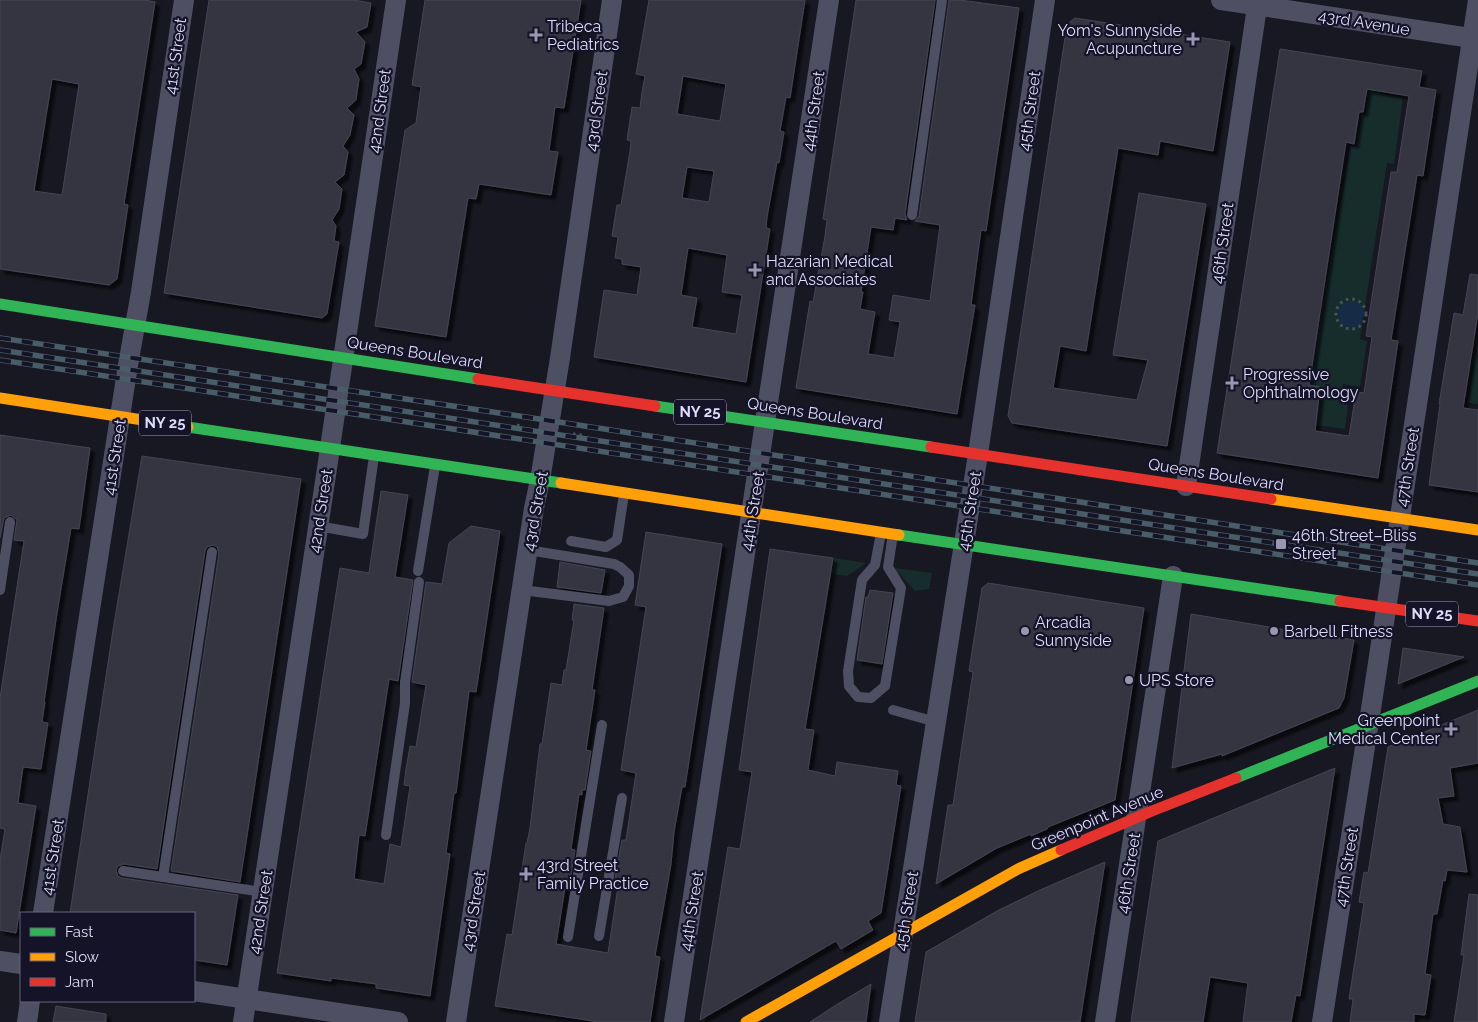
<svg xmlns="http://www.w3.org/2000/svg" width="1478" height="1022" viewBox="0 0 1478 1022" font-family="Raleway,sans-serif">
<defs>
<filter id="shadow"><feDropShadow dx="4.5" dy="4.5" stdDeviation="1" flood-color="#0009"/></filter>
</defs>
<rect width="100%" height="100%" fill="#181822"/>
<!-- green -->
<g fill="#162d2c">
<path d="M1370,86l10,2v6l23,4 -9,66 -7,-1 -27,176 7,2 -7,46 -17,-3 -4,19 9,2 -3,24 -29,-4 4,-37 -11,-3 41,-239h6l6,-32h3z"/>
<path d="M1478,336v68l-10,-1z"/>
<path d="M834,558l32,5 -19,13 -15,-2z"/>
<path d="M894,568l38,5 -3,16 -14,2z"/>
</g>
<!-- water -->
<circle fill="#142c45" cx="1351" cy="314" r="13"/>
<!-- building -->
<g fill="#363643" stroke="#454354" fill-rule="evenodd" filter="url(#shadow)">
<path d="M0,0h145l10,2 -31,202 4,1 -11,74 -8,6 -109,-16zM52,79l27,5 -17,111 -28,-4z"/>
<path d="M209,0h145l17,3 -4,24 -11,5 9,10 -4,22 -7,5 5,10 -3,21 -9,8 7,7 -4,20 -7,11 5,6 -4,23 -9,7 7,7 -3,20 -7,11 4,6 -2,15 5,1 -12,72 -5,4 -158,-25z"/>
<path d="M425,0h156l-17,108 -9,-1 -6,44 9,1 -7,43 -72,-11 -3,15 -8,-1 -22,139 -71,-11 30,-196 11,-7 5,-36 -9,-2z"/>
<path d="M649,0h156l-15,98 -4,-1 -6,34 4,1 -5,31 -2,-1 -10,55 -1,11 4,1 -24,153 -152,-25 10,-67 33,5 4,-28 -19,-3v-5l-7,-1 3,-21 -6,-1 5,-31h4l9,-54 1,-10 -4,-1 5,-33 8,1 2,-16 3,-16 -9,-2zM683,76l43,8 -6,37 -43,-7zM687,167l27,4 -5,31 -27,-4zM688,248l39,7 -5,37 20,3 -6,39 -44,-7 5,-29 -16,-3z"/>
<path d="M856,0h79l-30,214 2,6 -12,-2 -2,12 -22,-3 -10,65h2l-3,17 15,3 -7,42 26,4 6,-36 -11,-2 4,-25 37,6 10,-76 -25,-4 4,-5 30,-216h11l59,8 -33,223 -5,-1 -10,75h4l-18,109 -161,-26 14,-87 3,1 12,-66 2,-16 -4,-1z"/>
<path d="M1075,18l155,24 -17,109 -53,-10 -2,14 -40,-7 -32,203 -26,-5 -7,42 84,12 11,-40 -35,-5 26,-162 67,11 -39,242 -155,-23 -4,-7 59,-392z"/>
<path d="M1280,49l142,22 -3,16 17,3 -13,86 -6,-1 -26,165 7,1 -20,137 -161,-25zM1367,89l42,7 -12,76h-6l-25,164 6,1 -8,56 -8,-1 -7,44 -34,-5 5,-44 -11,-2 37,-243 8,2 5,-32h4z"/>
<path d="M1470,274l8,1v38l-15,95 15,2v82l-49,-7 11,-81h-1l15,-91 9,2z"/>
<path d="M0,435l90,13 -11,81 -8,-1 -14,85 -13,89h1l-3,20 6,1 -7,46 -18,-2 -5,36 18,3 -20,127 -16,-3v-70l5,-31 -5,-1v-130l24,-157 -10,-1 3,-20 -6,-5 -7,3 -4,20z"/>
<path d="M142,456l159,23 -61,403 -69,-11 48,-318 -2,-6 -4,-2 -6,2 -2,4 -48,318 -33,-5 -6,2 -2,4 2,6 4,2 116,17 -11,70 -33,-5v-47h-124l43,-283z"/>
<path d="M381,491l27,4 -13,82 18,3 -15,101 -9,-2 -24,157 -6,-1 -5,44 30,5 6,-40 11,3 9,-61 -6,-1 2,-16 4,-23 6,1 10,-62 -14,-3 14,-100 16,2 7,-41 22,-17 29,5 -24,161 -7,-1 -2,16 -11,86h-2l-8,60 4,1 -20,142 -54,-8v-4l-45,-6v3l-54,-8 63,-405 29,5z"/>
<path d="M646,532l76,12 -37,243h-3l-8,45 -3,32 -16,92 5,1 -10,65h-51l-104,-16 12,-72 5,1 14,-92h1l3,-15 10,-84h2l9,-61 11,2 2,-15h2l8,-50h-2l2,-16 30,4 -12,82h3l-9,60 5,1 -6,39h-3v5l-3,-1 -8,55 4,1 -6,38h-4l-9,56 52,9 11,-73 -4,-1 7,-39h4l10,-67 -15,-3 25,-163 -11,-2z"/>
<path d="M770,549l63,9 -28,171 9,1 -6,40 27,6 2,-14 61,9 -2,14 5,1 -20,127 -13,8 5,9 -32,19 -5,-8 -136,79 28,-173 12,2 12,-77 -13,-2z"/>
<path d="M560,562l45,8 -4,23 -44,-6z"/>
<path d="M988,583l156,25 -29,192 -67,27 -1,2 -16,7v-2l-34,14 -61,36 12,-79h5l20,-133 -4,-1 13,-83z"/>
<path d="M870,590l23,3 -11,71 -25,-4 9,-63h2z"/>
<path d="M1191,614l138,23v-1l25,4 -10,58 -5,10 -117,48v-2l-50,14z"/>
<path d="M1403,648l61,9 -66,27z"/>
<path d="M1478,710v53l-28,5 4,28 -16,2 5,26 17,3 7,45 -20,-2 -2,11 -2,-1 -6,34h-4l-8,60 6,1 -6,40 -11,-1v8h-64l3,-23h-4l15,-96 -5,-1 5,-30 4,1 20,-126z"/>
<path d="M1335,768l-35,228 -4,-1 -5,27h-48l5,-39 -38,-6 -7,45h-72l27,-181z"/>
<path d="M1105,862l-25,160h-165l11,-70 71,-41 43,-21z"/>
<path d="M1469,894l9,1v127h-24l10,-67h-3z"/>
<path d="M871,984l-5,38h-56l26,-17z"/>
<path d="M56,1006l50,8v8h-53z"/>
</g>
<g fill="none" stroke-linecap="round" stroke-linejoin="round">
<!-- path -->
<g stroke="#47545e" stroke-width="3" stroke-dasharray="2.5 4" stroke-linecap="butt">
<circle cx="1351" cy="314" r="15"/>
<path d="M517,425l6,1"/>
<path d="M573,434l9,1"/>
</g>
<!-- lane -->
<g stroke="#4e4f62" stroke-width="10">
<path d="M912,215l30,-215"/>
<path d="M318,526l45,8 11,-78"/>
<path d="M881,533l-6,32 -13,15 -14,91 1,15 9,11 13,1 14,-12 16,-98 -13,-21 5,-33"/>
<path d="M571,541l35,6 11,-7 7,-46"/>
<path d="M418,571l17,-105"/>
<path d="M0,590l10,-68"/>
<path d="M522,590l87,11 14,-4 6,-11v-11l-9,-8 -6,-3 -86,-14"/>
<path d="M893,710l43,12"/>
<path d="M386,835l19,-132v-21l14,-100"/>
<path d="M123,871l140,21"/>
<path d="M163,877l49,-325"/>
<path d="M599,936l23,-138"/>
<path d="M568,937l34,-212"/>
</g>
<!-- street -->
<g stroke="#4e4f62" stroke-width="20">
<path d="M1221,0l257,39"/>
<path d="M1186,486l72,-486"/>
<path d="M43,913l85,-548 13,-73 43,-292"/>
<path d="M0,961l21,3"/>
<path d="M194,991l204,31"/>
<path d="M27,1022l3,-21"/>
<path d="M243,1022l83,-547 70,-475"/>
<path d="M456,1022l78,-514 6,-28 20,-122 52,-358"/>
<path d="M674,1022l155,-1022"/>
<path d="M889,1022l89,-568 67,-454"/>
<path d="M1105,1022l68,-446"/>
<path d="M1322,1022l51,-326 105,-696"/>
</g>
<!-- fast -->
<g stroke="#30b455" stroke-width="11">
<path d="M0,304l478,75"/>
<path d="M655,406l276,41"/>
<path d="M188,427l373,56"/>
<path d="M899,535l441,66"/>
<path d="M1236,778l242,-97"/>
</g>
<!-- slow -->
<g stroke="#ff9f0a" stroke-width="11">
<path d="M0,398l188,29"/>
<path d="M561,483l338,52"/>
<path d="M1271,499l207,31"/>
<path d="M746,1022l272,-153 43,-19"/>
</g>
<!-- jam -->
<g stroke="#e5322d" stroke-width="11">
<path d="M478,379l177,27"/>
<path d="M931,447l340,52"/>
<path d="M1340,601l138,20"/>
<path d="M1061,850l91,-39 84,-33"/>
</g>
<!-- rail casing -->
<g stroke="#485d68" stroke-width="5.5">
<g id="rail">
<path d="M0,338l539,81 939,144"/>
<path d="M0,350l1478,224"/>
<path d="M0,360l1478,225"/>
</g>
</g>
<!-- rail -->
<use href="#rail" stroke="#141327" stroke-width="4" stroke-dasharray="11" stroke-linecap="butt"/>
</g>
<!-- markers -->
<g fill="#9897af" stroke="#141327" stroke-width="2">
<path d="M533.5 27.5h5v5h5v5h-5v5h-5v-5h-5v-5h5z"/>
<path d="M1190.5 31.5h5v5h5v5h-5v5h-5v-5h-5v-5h5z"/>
<path d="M752.5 262.5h5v5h5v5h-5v5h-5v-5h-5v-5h5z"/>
<path d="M1229.5 375.5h5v5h5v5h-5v5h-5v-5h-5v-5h5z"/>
<rect x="1275" y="538" width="12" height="12" rx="2.5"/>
<circle cx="1025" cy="631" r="5"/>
<circle cx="1274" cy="631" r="5"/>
<circle cx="1129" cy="680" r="5"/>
<path d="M1448.5 721.5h5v5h5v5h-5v5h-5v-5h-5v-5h5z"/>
<path d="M523.5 866.5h5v5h5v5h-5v5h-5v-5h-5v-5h5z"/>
</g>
<g text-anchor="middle" stroke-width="4.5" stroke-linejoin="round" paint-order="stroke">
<!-- shield labels -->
<g fill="#141327" stroke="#a1a0bb" stroke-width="1">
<rect x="674" y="399.5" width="52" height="25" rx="4"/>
<rect x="139" y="410.5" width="52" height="25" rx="4"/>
<rect x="1406" y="601.5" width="52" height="25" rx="4"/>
</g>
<g font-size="15" font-weight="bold" fill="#dddcfb">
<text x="700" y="417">NY 25</text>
<text x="165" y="428">NY 25</text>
<text x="1432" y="619">NY 25</text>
</g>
<!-- street labels -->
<g font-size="16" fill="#dddcfb" stroke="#141327">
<text transform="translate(1364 22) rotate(9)" y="6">43rd Avenue</text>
<text transform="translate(175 56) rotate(-82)" y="6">41st Street</text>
<text transform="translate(379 111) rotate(-82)" y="6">42nd Street</text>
<text transform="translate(596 111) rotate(-82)" y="6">43rd Street</text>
<text transform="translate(813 111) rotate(-82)" y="6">44th Street</text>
<text transform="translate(1029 111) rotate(-82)" y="6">45th Street</text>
<text transform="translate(1222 243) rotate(-82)" y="6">46th Street</text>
<text transform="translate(415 352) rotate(9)" y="6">Queens Boulevard</text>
<text transform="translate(815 413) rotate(9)" y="6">Queens Boulevard</text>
<text transform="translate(114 457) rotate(-81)" y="6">41st Street</text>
<text transform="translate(1407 467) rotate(-81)" y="6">47th Street</text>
<text transform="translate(1216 474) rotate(9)" y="6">Queens Boulevard</text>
<text transform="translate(320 511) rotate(-81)" y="6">42nd Street</text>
<text transform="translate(535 511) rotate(-80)" y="6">43rd Street</text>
<text transform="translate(752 511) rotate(-81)" y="6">44th Street</text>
<text transform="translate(969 511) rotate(-81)" y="6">45th Street</text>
<text transform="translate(1097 818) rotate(-23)" y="6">Greenpoint Avenue</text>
<text transform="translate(52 857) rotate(-81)" y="6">41st Street</text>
<text transform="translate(1346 867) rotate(-81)" y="6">47th Street</text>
<text transform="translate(1128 873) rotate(-81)" y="6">46th Street</text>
<text transform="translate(473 911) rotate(-81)" y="6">43rd Street</text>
<text transform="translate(691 911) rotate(-81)" y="6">44th Street</text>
<text transform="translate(906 911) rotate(-81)" y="6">45th Street</text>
<text transform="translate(260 912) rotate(-81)" y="6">42nd Street</text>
</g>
<!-- poi labels -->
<g font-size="16" fill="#dddcfb" stroke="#141327" text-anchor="start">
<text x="547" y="32">Tribeca<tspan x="547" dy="18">Pediatrics</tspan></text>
<text x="1182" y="36" text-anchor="end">Yom's Sunnyside<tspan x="1182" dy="18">Acupuncture</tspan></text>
<text x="766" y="267">Hazarian Medical<tspan x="766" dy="18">and Associates</tspan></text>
<text x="1243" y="380">Progressive<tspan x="1243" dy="18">Ophthalmology</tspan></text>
<text x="1292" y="541">46th Street–Bliss<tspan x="1292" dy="18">Street</tspan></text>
<text x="1035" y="628">Arcadia<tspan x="1035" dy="18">Sunnyside</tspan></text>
<text x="1284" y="637">Barbell Fitness</text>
<text x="1139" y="686">UPS Store</text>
<text x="1440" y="726" text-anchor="end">Greenpoint<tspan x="1440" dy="18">Medical Center</tspan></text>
<text x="537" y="871">43rd Street<tspan x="537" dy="18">Family Practice</tspan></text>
</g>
</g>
<!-- legend -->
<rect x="20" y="912" width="175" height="90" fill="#141327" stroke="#64637c"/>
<rect x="30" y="928" width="25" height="8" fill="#30b455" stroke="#64637c"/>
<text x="65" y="937" font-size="15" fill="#dddcfb">Fast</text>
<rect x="30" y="953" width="25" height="8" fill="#ff9f0a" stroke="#64637c"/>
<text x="65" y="962" font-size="15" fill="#dddcfb">Slow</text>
<rect x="30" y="978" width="25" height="8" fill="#e5322d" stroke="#64637c"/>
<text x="65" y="987" font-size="15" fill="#dddcfb">Jam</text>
</svg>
